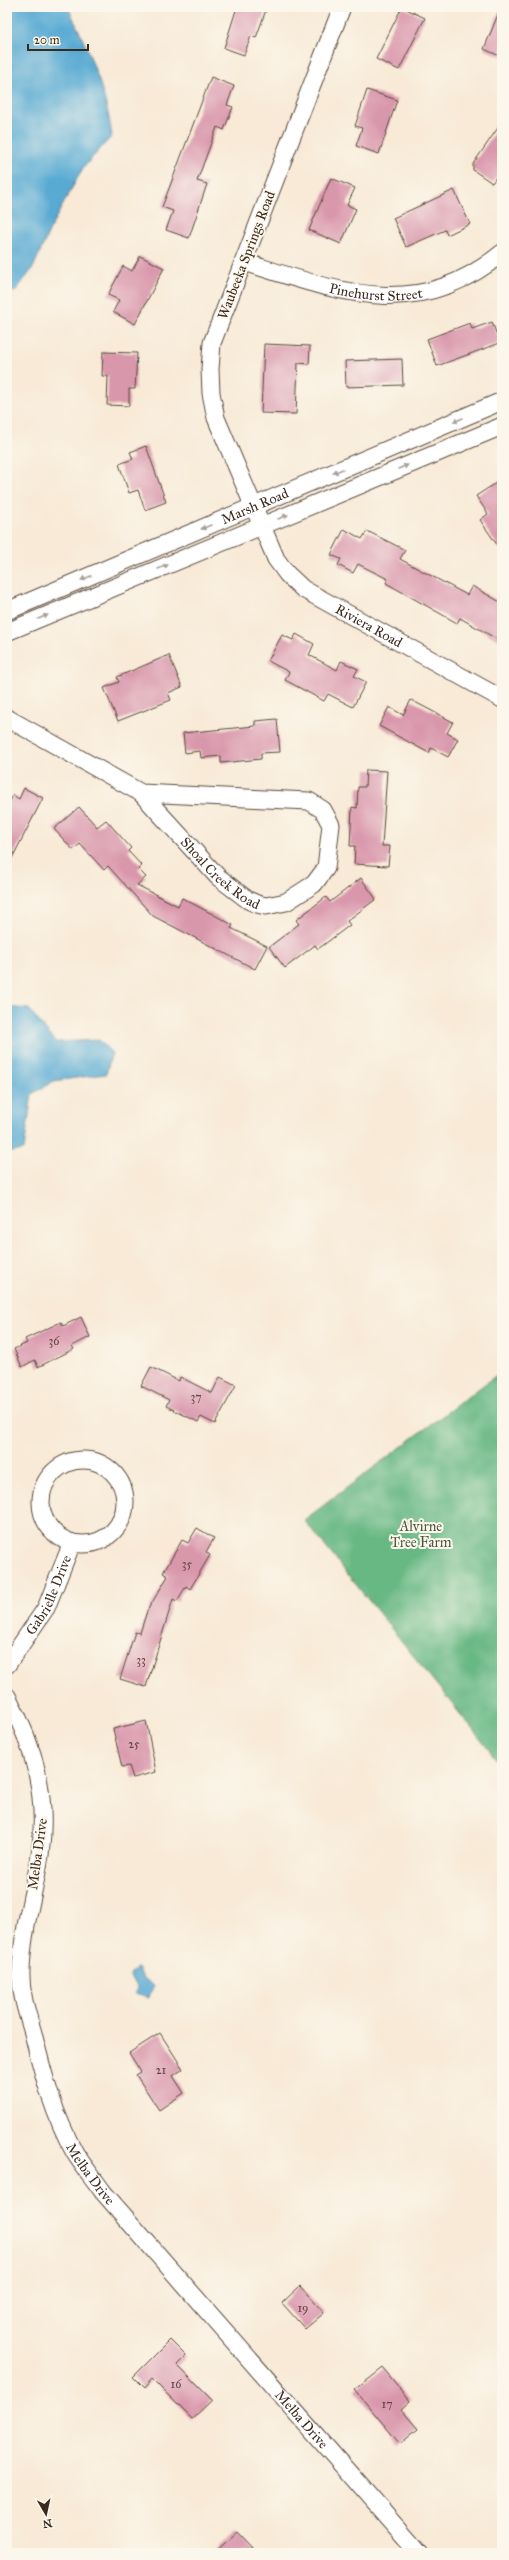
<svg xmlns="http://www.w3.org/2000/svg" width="509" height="2560" viewBox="0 0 509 2560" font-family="'IM FELL Great Primer',serif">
<rect width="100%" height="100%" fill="#fbf7ec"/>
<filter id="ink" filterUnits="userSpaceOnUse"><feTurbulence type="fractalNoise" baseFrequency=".025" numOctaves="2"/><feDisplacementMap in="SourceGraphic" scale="8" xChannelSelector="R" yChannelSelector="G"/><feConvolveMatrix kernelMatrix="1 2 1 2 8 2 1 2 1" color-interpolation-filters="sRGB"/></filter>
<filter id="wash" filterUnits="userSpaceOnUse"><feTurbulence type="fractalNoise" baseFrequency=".012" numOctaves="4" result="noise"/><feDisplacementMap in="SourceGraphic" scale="16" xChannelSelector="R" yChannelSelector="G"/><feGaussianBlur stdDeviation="0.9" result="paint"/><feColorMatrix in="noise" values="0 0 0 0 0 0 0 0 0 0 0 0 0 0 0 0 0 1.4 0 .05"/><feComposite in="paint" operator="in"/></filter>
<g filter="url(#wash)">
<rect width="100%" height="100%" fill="#f8ead7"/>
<!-- forest -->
<path fill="#68b883" stroke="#527150" d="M502,1371v395l-198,-246z"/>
<!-- water -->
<g fill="#58aad3" stroke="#4a6a78">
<path d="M7,7h61c20,42 38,83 44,129l-29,32 -30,55 -20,45 -18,24 -8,-2z"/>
<path d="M7,1007l22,2 26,33 44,-2 13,13 -6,21 -52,7 -22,13 -8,56 -17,3z"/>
<path d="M138,1968l5,9 10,9 -4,12 -14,-4 2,-7 -7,-13z"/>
</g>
<g id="blocks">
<!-- building -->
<g fill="#d997ac">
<path d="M237,7h30l-11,31 -5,-2 -7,19 -20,-7z"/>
<path d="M402,7l23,11 -26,52 -23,-11z"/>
<path d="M501,7h1v50l-18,-8z"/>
<path d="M211,77l23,9 -7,19 6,2 -9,23 -7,-3 -20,54 10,3 -18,54 -23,-8 7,-19 -11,-4z"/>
<path d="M367,90l30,10 -18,54 -23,-8 6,-18 -7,-2z"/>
<path d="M502,122v47l-10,14 -19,-13v-6z"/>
<path d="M331,178l24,10 -8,17 9,4 -15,35 -32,-14z"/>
<path d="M454,190l16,34 -23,11 -2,-5 -39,17 -13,-29z"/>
<path d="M140,256l24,12 -29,56 -22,-12 6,-12 -11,-5 15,-29 9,5z"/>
<path d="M492,322l8,21 -63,23 -10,-27 43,-16 2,6z"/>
<path d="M264,344l46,2 -1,18 -11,-1 -2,51 -35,-1z"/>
<path d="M103,352l34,1 -2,36h-6v17l-22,-1 1,-29h-6z"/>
<path d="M402,359l1,26 -57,2 -1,-26z"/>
<path d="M146,446l20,56 -21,8 -7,-20 -9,3 -10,-29 14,-5 -3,-7z"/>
<path d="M502,479v73l-22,-32 8,-6 -12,-18z"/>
<path d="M344,529l18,10 5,-8 38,19 -5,9 67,36 5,-9 30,17v39l-42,-24 -3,5 -71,-40 2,-4 -30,-15 -5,9 -15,-8 3,-6 -10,-4z"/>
<path d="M296,634l18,10 -5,11 28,15 4,-9 17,8 -4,7 12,6 -13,25 -25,-13 -4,7 -39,-21 4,-8 -21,-11 14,-26 11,5z"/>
<path d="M169,655l13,32 -14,6 3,7 -53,21 -14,-33 15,-6 -2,-5z"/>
<path d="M411,700l42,22 -6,11 11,6 -10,18 -17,-9 -2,5 -50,-27 10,-19 14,8z"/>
<path d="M277,719l3,33 -19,1v6l-40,4v-7l-20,2 -1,-7 -15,2 -2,-20 72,-7v-5z"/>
<path d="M366,770l21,1 -5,75h8l-2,20 -34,-2 1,-18h-5l2,-39 5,1 1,-21h7z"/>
<path d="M24,788l19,10 -36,70v-61l6,-12 6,4z"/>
<path d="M79,807l18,20 9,-7 25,28 -3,3 14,15 -4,3 8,8 -9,8 41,21 4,-8 51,27 -2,3 36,18 -12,23 -102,-53 -45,-50 -4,4 -24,-26 -7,6 -19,-21z"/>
<path d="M361,878l15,21 -29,22 3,4 -32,24 -3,-4 -30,23 -16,-21 30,-23 -3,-4 30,-23 4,5z"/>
<path d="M81,1317l9,20 -18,9 2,3 -36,18 -3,-7 -13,7 -8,-18 13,-6 -2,-4 36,-17 2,4z"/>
<path d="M151,1367l28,14 1,-4 32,16 8,-16 16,8 -21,39 -14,-7 -3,5 -32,-16 3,-6 -28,-14z"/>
<path d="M197,1528l17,10 -8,14 4,3 -20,34 -4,-3 -9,15 -4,-2 -27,88 -26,-8 15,-47 5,1 7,-22 21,-35 -5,-3 19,-33 6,3z"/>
<path d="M146,1721l10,51 -23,6 -4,-12 -7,1 -9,-38z"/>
<path d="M160,2033l23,36 -10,7 11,17 -25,17 -23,-35 5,-3 -12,-19z"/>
<path d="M300,2286l24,27 -19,16 -23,-26z"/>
<path d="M170,2340l16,16 -9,9 35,35 -20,19 -40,-40 -8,9 -11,-11z"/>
<path d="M383,2368l27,33 -9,8 17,20 -18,15 -45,-54z"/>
<path d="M237,2532l20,21h-43z"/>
</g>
</g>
</g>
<g filter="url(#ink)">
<use href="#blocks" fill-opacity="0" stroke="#57473a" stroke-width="1"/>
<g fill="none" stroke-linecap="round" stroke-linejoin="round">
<!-- street casing -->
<g stroke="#57473a" stroke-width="19">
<g id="street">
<path id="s1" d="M342,7l-130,336 -2,26 1,24 5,25 60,141 11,15 16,15 199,110"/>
<path id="s2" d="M244,262c93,29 172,62 258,-9"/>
<path id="s3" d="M7,611l495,-210"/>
<path d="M7,632l495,-206"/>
<path id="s4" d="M7,718l134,75 77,84 30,23 9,4 9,2 20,-4 28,-18 12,-16 5,-43 -8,-15 -14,-9 -168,-8"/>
<circle cx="83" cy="1502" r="42"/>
<path id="s5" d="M7,1665l39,-57 26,-65"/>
<path id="s6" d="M7,1696c28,51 41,101 33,159 -6,39 -18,76 -19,116 -1,22 6,42 12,62 10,41 21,83 42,120 8,13 19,26 28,39l316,361"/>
</g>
</g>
<!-- street -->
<use href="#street" stroke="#fff" stroke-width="17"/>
</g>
<!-- one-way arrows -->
<defs><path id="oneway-solid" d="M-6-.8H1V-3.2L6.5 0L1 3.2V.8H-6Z"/></defs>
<g fill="#a79f9a">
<use href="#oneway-solid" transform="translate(458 420) rotate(157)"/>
<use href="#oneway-solid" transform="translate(403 467) rotate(-23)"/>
<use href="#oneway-solid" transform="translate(338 471) rotate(157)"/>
<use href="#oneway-solid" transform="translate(283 517) rotate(-23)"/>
<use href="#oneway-solid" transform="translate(206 527) rotate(157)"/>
<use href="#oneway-solid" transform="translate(163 567) rotate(-23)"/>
<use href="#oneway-solid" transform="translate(86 578) rotate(157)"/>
<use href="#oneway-solid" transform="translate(43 617) rotate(-23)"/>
</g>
</g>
<g text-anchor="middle" stroke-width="4" stroke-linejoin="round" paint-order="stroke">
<!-- number labels -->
<g font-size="12" fill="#624542">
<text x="54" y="1345">36</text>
<text x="196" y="1401">37</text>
<text x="187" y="1568">35</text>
<text x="141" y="1664">33</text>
<text x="134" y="1748">25</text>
<text x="161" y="2074">21</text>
<text x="303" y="2312">19</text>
<text x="176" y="2388">16</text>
<text x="387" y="2408">17</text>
</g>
<!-- street labels -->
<g font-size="14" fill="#3b2a1e" stroke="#fbf7ec">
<text transform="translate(246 255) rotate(-69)" y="5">Waubeeka Springs Road</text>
<text dy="5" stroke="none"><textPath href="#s2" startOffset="136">Pinehurst Street</textPath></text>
<text dy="5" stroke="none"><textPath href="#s3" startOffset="269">Marsh Road</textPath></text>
<text dy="5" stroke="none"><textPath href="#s1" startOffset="705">Riviera Road</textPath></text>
<text dy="5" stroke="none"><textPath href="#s4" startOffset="267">Shoal Creek Road</textPath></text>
<text dy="5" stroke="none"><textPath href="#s5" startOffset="82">Gabrielle Drive</textPath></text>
<text transform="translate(37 1854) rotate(-82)" y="5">Melba Drive</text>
<text dy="5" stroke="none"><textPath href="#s6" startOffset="500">Melba Drive</textPath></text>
<text dy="5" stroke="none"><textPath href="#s6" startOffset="824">Melba Drive</textPath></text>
</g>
<!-- park labels -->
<g font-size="14" fill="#4c553d" stroke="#fbf7ec">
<text x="421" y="1531">Alvirne<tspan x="421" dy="16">Tree Farm</tspan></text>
</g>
</g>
<!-- margin -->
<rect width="509" height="2560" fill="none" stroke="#fbf7ec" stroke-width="24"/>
<!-- north arrow -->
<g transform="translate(46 2514) rotate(171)" stroke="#fbf7ec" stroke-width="3" paint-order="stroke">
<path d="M0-3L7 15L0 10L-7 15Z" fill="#3b2a1e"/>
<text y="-6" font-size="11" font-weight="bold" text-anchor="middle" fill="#3b2a1e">N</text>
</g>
<!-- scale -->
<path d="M28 44v6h60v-6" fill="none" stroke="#3b2a1e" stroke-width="2"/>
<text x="34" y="44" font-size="12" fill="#3b2a1e" stroke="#fbf7ec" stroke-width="3" paint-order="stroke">20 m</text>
</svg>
